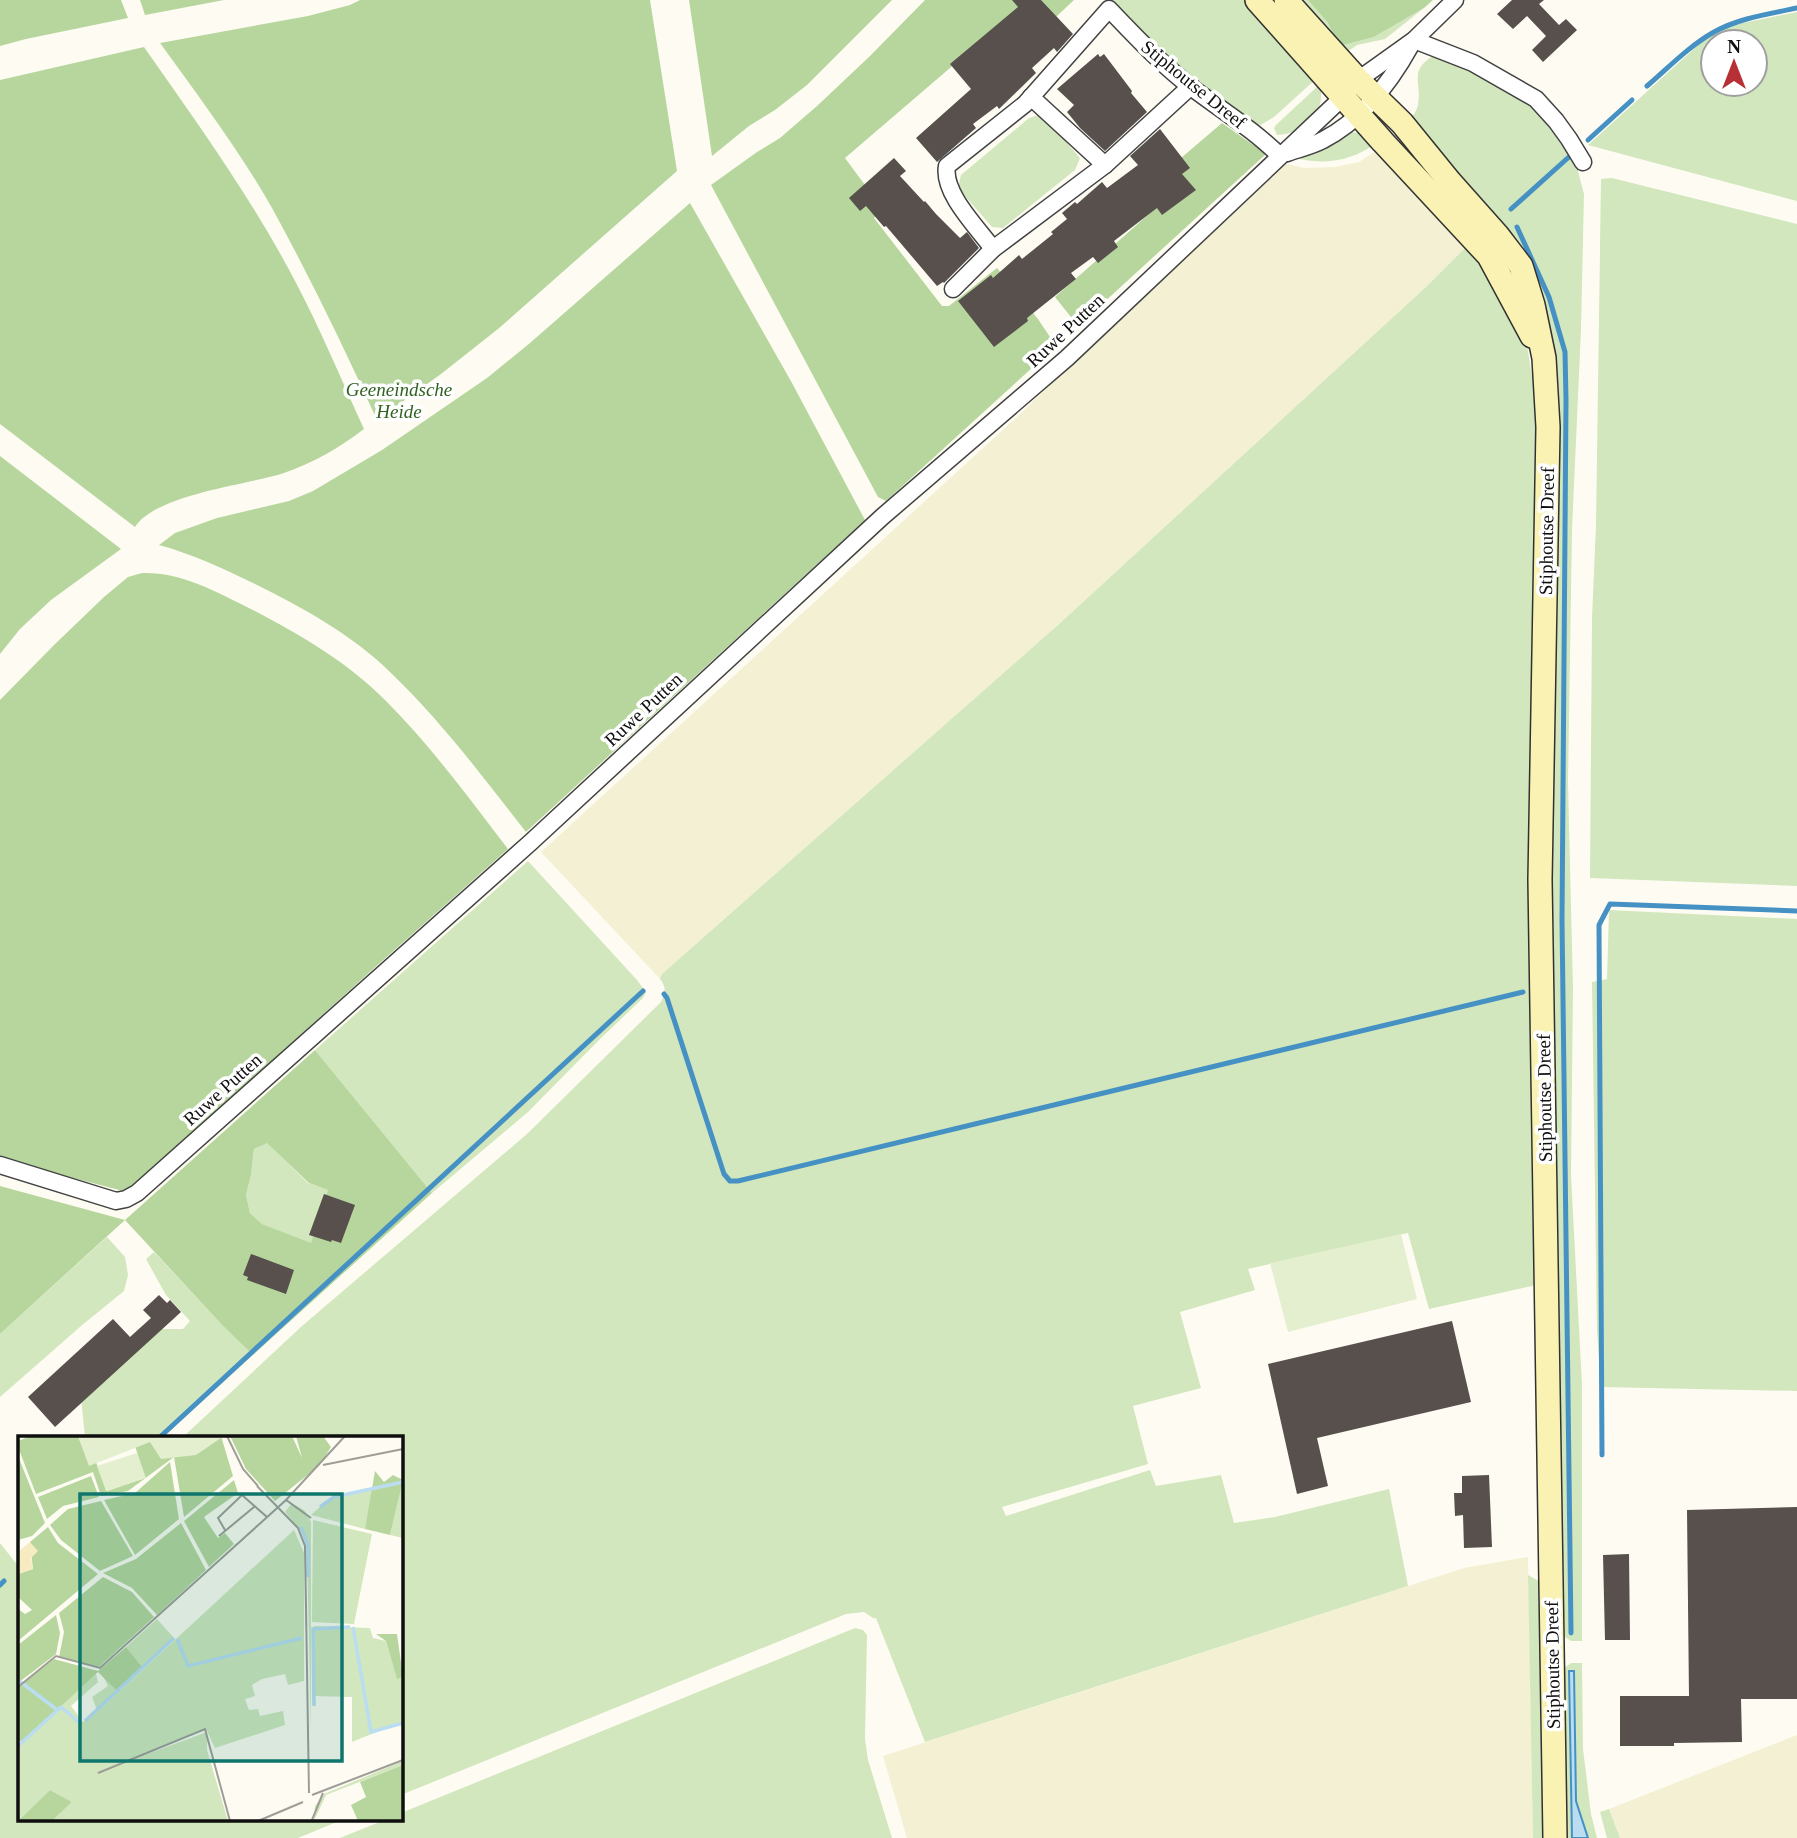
<svg xmlns="http://www.w3.org/2000/svg" width="1797" height="1838" viewBox="0 0 1797 1838" font-family="'Times New Roman',serif">
<rect width="100%" height="100%" fill="#fefcf2"/>
<!-- farmland -->
<g fill="#f3f0d3">
<path d="M1381,148l86,98 -40,40 -369,339 -396,349 -2,5 -119,-127 476,-435 258,-250 9,-4 20,5 31,-1 24,-5z"/>
<path d="M1528,1557l5,281h-626l-24,-82 581,-188z"/>
<path d="M1797,1735v103h-177l-11,-29z"/>
</g>
<!-- green -->
<g fill="#d2e7bd" fill-rule="evenodd">
<path d="M1110,0h138l69,78 -43,39 -17,10 -68,-48 -70,-64z"/>
<path d="M1291,0h17l19,22 13,24 34,-9 50,-29 -39,31 -28,6 -13,9z"/>
<path d="M1797,12v189l-209,-56 129,-117zM1713,42h42v42h-42z"/>
<path d="M1433,56h6l59,25 46,34 31,45 9,34 -3,136 -9,199 -4,254 5,205 -2,187 11,210v256h-11l-12,-8 -11,-635 -2,-678 -140,-196c5,-6 11,-12 12,-20 4,-21 -10,-33 15,-48z"/>
<path d="M1320,84c6,29 -13,49 -43,51l-3,-7 2,-3z"/>
<path d="M1042,114l38,44 -5,12 -72,58 -11,-1 -34,-39 3,-13 68,-57z"/>
<path d="M1350,132l11,1 15,10c-21,17 -51,22 -76,16v-3z"/>
<path d="M1612,178l185,46v662l-207,-8 2,-260 4,-93 5,-346z"/>
<path d="M1467,246l34,45 26,54 9,57 -5,593 5,290 -107,24 -21,-76 -160,36 7,21 -75,22 21,76 -68,18 15,58 -146,43 4,9 144,-46 6,16 65,-11 13,48 41,-6 114,-28 19,97 -483,156 -49,-124h-3l-9,-6 -18,2 -445,181v-358h-218l119,-111 225,-192 134,-132c4,-9 6,-14 -1,-23l2,-5 396,-349 369,-339z"/>
<path d="M528,861l109,119 9,12 -3,6 -43,41 -72,73 -96,81 -117,-143z"/>
<path d="M1609,910l188,9v472l-196,-4 -4,-57 -5,-348 15,-3z"/>
<path d="M267,1142l41,41 21,7 -18,54 -49,-20 -12,-11 -4,-18 5,-20 3,-26z"/>
<path d="M107,1237l18,20 3,18 -4,16 -43,35 -81,71v-63z"/>
<path d="M154,1252l69,74 30,29 -90,82h-78l-4,-39 78,-69h24l7,-8 -24,-26 -20,-36z"/>
<path d="M0,1543l19,24v252h325l-46,19h-298z"/>
<path d="M1528,1575l14,8 4,255h-13z"/>
<path d="M855,1628l8,2 4,5 -2,104 3,21 24,78h-552l47,-19h14v-6z"/>
<path d="M1571,1663h11l1,86 8,65 6,24h-9l-12,-37 -2,-130 -3,-1 -2,1 3,167h-9l-3,-167z"/>
<path d="M1609,1809l11,29h-13l-7,-26z"/>
</g>
<!-- forest -->
<g fill="#b7d69e" fill-rule="evenodd">
<path d="M0,0h121l7,18 -102,21 -26,7z"/>
<path d="M140,0h84l-79,15z"/>
<path d="M360,0h290l27,171 -179,158 -57,45 -64,46c-33,-72 -67,-143 -105,-212 -33,-58 -73,-111 -112,-165l148,-27 42,-11z"/>
<path d="M689,0h203l-85,85 -32,25 -26,16 -37,30z"/>
<path d="M925,0h149l-34,32 -27,-18 -168,144 37,50 -8,10 68,88h7l48,-38 41,51 18,27 -170,155 -8,-4 -167,-312 46,-33 23,-14 37,-32 53,-50z"/>
<path d="M1308,0h125l-9,8 -50,29 -34,9 -13,-24z"/>
<path d="M144,47c53,76 107,150 150,232 26,49 47,100 70,150 -25,19 -51,34 -80,44 -37,12 -128,21 -149,54l-135,-103v-344z"/>
<path d="M1222,123l44,31 -188,172 -23,-29 119,-105v-28z"/>
<path d="M690,203l102,180 73,137 -339,312c-43,-55 -85,-111 -135,-159 -39,-39 -90,-66 -138,-90 -31,-15 -61,-29 -94,-38l16,-12 42,-15 72,-17 24,-10 69,-41 105,-72 43,-35z"/>
<path d="M0,456l121,93 -70,51 -31,29 -20,25z"/>
<path d="M142,573c37,-1 69,16 101,32 48,24 105,57 142,95 46,46 84,98 123,149l-136,121 -245,222 -127,-33v-459l54,-55 50,-48 24,-20z"/>
<path d="M315,1050l117,143 -179,162 -30,-29 -98,-106 -125,114v-148l125,34zM267,1143l42,40 19,7 -17,53 -49,-19 -12,-11 -4,-18 5,-20 3,-26z"/>
</g>
<!-- pitch -->
<path fill="#e3efce" d="M1401,1234l16,65 -129,33 -18,-69z"/>
<!-- water -->
<path fill="#baddf2" stroke="#4691c4" stroke-width="2" d="M1569,1671h5l2,130 12,37h-16z"/>
<g fill="none" stroke-linecap="round" stroke-linejoin="round">
<!-- stream -->
<g stroke="#4691c4" stroke-width="5">
<path d="M1647,86c21,-18 42,-40 67,-54 25,-14 55,-18 83,-24"/>
<path d="M1588,140l44,-40"/>
<path d="M1511,209l59,-53"/>
<path d="M1517,227l32,70 16,55 1,48 -4,520 9,713"/>
<path d="M664,994l3,4 57,176 6,7h8l785,-189"/>
<path d="M160,1437l483,-446"/>
<path d="M1602,1455l-3,-530 11,-21 187,7"/>
<path d="M0,1585l4,-4"/>
</g>
</g>
<!-- building -->
<g fill="#57504c">
<path d="M1012,0h29l32,34 -16,18 -3,-4 -22,20 4,5 -37,36 -2,-3 -24,18 3,4 -39,34 -21,-24 55,-49 -21,-25 68,-57z"/>
<path d="M1512,0h32l-5,4 20,21 7,-6 11,11 -34,32 -11,-12 14,-14 -19,-20 -14,13 -16,-15z"/>
<path d="M1098,54l2,3 4,-3 28,37 -1,2 16,19 -42,39 -25,-23 -13,-16 7,-7 -17,-16z"/>
<path d="M1160,129l30,39 -8,6 14,16 -34,25 -5,-7 -43,33 4,6 -20,16 -5,-6 -22,16 5,6 -49,39 1,3 -34,26 -36,-46 33,-26 2,3 26,-23 3,4 31,-25 -2,-2 16,-13 -5,-6 13,-11 2,2 25,-22 5,6 31,-23 -8,-9z"/>
<path d="M894,158l12,13 -6,5 24,26 1,-1 11,13 24,24 7,-6 12,16 -35,35 -1,-1 -6,4 -51,-60 -2,1 -18,-21 -6,5 -11,-13z"/>
<path d="M324,1194l31,11 -14,38 -9,-3 -1,2 -22,-7z"/>
<path d="M251,1254l43,16 -8,24 -39,-14 1,-3 -5,-2z"/>
<path d="M159,1295l8,8 3,-3 11,12 -126,115 -27,-30 85,-78 17,18 21,-19 -8,-8z"/>
<path d="M1452,1321l19,81 -154,36 11,48 -31,8 -29,-130z"/>
<path d="M1489,1475l3,72 -28,1 -1,-33 -8,1 -1,-23h8v-17z"/>
<path d="M1797,1507v192h-56l1,43 -68,1v3h-54v-50h69l-2,-186z"/>
<path d="M1629,1554l1,86h-25l-2,-85z"/>
</g>
<g fill="none" stroke-linecap="round" stroke-linejoin="round">
<!-- street casing -->
<g stroke="#424242" stroke-width="19">
<g id="street">
<path d="M1414,40l59,23 63,36 20,22 13,18 14,23"/>
<path d="M1031,97l74,68"/>
<path d="M1287,153c11,-4 25,-7 36,-13 39,-20 67,-57 88,-95"/>
<path d="M993,249c-15,-21 -51,-56 -46,-83l78,-62 84,-95c26,27 52,55 82,78 30,23 62,42 89,69"/>
<path d="M953,289l40,-40 112,-84 86,-79"/>
<path d="M0,1165l116,36 10,-2 11,-6 394,-351 351,-325 185,-159 276,-261 15,-17 56,-40 41,-40"/>
</g>
</g>
<!-- secondary casing -->
<g stroke="#313131" stroke-width="26">
<g id="secondary">
<path d="M1257,0l126,142 106,114 43,80"/>
<path d="M1286,0l72,80 44,43 48,59 48,54 23,30 12,39 11,53 4,69 -8,453 15,958"/>
</g>
</g>
<!-- street -->
<use href="#street" stroke="#fff" stroke-width="16"/>
<!-- secondary -->
<use href="#secondary" stroke="#f9f2b2" stroke-width="23"/>
</g>
<g text-anchor="middle" stroke-width="7" stroke-linejoin="round" paint-order="stroke">
<!-- street labels -->
<g font-size="19" fill="#0f0f0f" stroke="#fff">
<text transform="translate(1194 84) rotate(39)" y="7">Stiphoutse Dreef</text>
<text transform="translate(1065 330) rotate(-43)" y="7">Ruwe Putten</text>
<text transform="translate(1546 531) rotate(-89)" y="7">Stiphoutse Dreef</text>
<text transform="translate(643 709) rotate(-43)" y="7">Ruwe Putten</text>
<text transform="translate(222 1089) rotate(-42)" y="7">Ruwe Putten</text>
<text transform="translate(1544 1098) rotate(-91)" y="7">Stiphoutse Dreef</text>
<text transform="translate(1552 1665) rotate(-91)" y="7">Stiphoutse Dreef</text>
</g>
<!-- park labels -->
<g font-size="19" font-style="italic" fill="#306323" stroke="#fff">
<text x="399" y="396">Geeneindsche<tspan x="399" dy="22">Heide</tspan></text>
</g>
</g>
<!-- overview -->
<g transform="translate(18 1436)">
<rect width="385" height="385" fill="#fefcf2"/>
<path d="M383,51l2,1v50l-13,-3zM356,52l-9,41 -54,-14 19,-17zM274,67l13,8 6,11v211l-4,-184 -5,-17 -17,-20zM295,84l59,14 -18,90 -42,-2zM276,94l10,23v128l-16,4 -3,-11 -23,5 -10,6 3,11 -10,3 4,11 9,-1 2,7 23,-5 2,14 -70,23 -9,-19 -110,44 111,-41v18l21,71h-176l20,-19 -22,-12 -32,31v-75l78,-72 2,8 -27,24 12,16 13,-9zM139,183l17,19 -31,30 -17,-21zM296,190l56,2 3,10 13,3 11,37 6,-1v44l-51,21v-45l-39,-1zM85,240l14,15 -20,19 -5,-13 16,-11zM385,325v4l-77,30 -12,26 1,-15 9,-12z" fill="#d2e7bd"/>
<path d="M13,0h47l11,28 7,-2 11,29 38,-13 -10,-32 26,-10h60l12,40 -49,41 -10,-60 -46,34 -27,5 -8,-24 -57,22 -18,-47v-6zM212,0h62l10,22 -6,-22h27l8,11 -12,19 -44,35 -29,-32zM0,20l27,67 -13,13 -14,4zM152,26l9,57 -44,36 -31,-55 31,-7zM357,35l9,11 9,-7 10,5 -13,55 -25,-6zM73,40l8,21 -36,9 -16,13 -9,-22zM216,44l4,13 -34,24 14,21 7,-5 9,11 -25,23 -25,-46zM83,65l32,55 -33,15 -39,-31 -11,-15 18,-16zM163,87l25,47 -49,45 -25,-27 -29,-15 33,-14zM30,91l10,16 40,31 -80,67v-32l7,5 7,-4 -14,-13v-23l15,-5 -3,-27zM85,141l29,15 22,25 -55,50 -40,-10 5,-25 -5,-19zM38,179l4,18 -4,21 -38,29v-38zM358,198h21l6,43 -6,2 -11,-38zM108,211l17,21 -26,23 -19,-19 -75,70 -5,-2v-53l36,-28 44,12zM385,329v56h-45l-7,-16 15,-8 -6,-15zM32,354l22,12 -20,19h-34z" fill="#b7d69e"/>
<path d="M12,106l8,9 -7,7 2,11 -15,5v-22z" fill="#f7ebc2"/>
<path d="M60,0h142l1,2 -25,17 -35,4 -11,-17 -61,24zM119,17l9,25 -40,13 -9,-25z" fill="#e3efce"/>
<path fill="none" stroke="#baddf2" stroke-width="3.5" d="M302,71l14,-10 69,-15M283,91l7,18v32M335,191l18,105 32,-9M159,203l11,27 114,-28M0,244l38,29M296,270l-1,-77 37,-2M67,285l89,-83M0,310l43,-39 20,17"/>
<path fill="none" stroke="#9e9d97" stroke-width="2" d="M209,0l16,33 15,17M305,29l80,-16M239,50l41,42 7,18 4,247M268,64l25,18M207,94l-7,-12 24,-23 25,22M201,100l35,-29M0,251l38,-31 44,12 186,-168 59,-64M80,337l107,-44 25,92M294,359l91,-35M294,384l11,-27M240,385l45,-19"/>
<path fill="#0f766e" fill-opacity="0.15" stroke="#0f766e" stroke-width="3.5" d="M62,58h262v267h-262z"/>
<rect width="385" height="385" fill="none" stroke="#0f0f0f" stroke-width="3.5"/>
</g>
<!-- north arrow -->
<g transform="translate(1734 63)"><circle r="33" fill="#ffffff" stroke="#9f9f9f" stroke-width="2"/>
<path d="M0-5L12 26L0 18L-12 26Z" fill="#b63035"/>
<text y="-10" font-size="19" font-weight="bold" text-anchor="middle" fill="#0f0f0f">N</text>
</g>
</svg>
